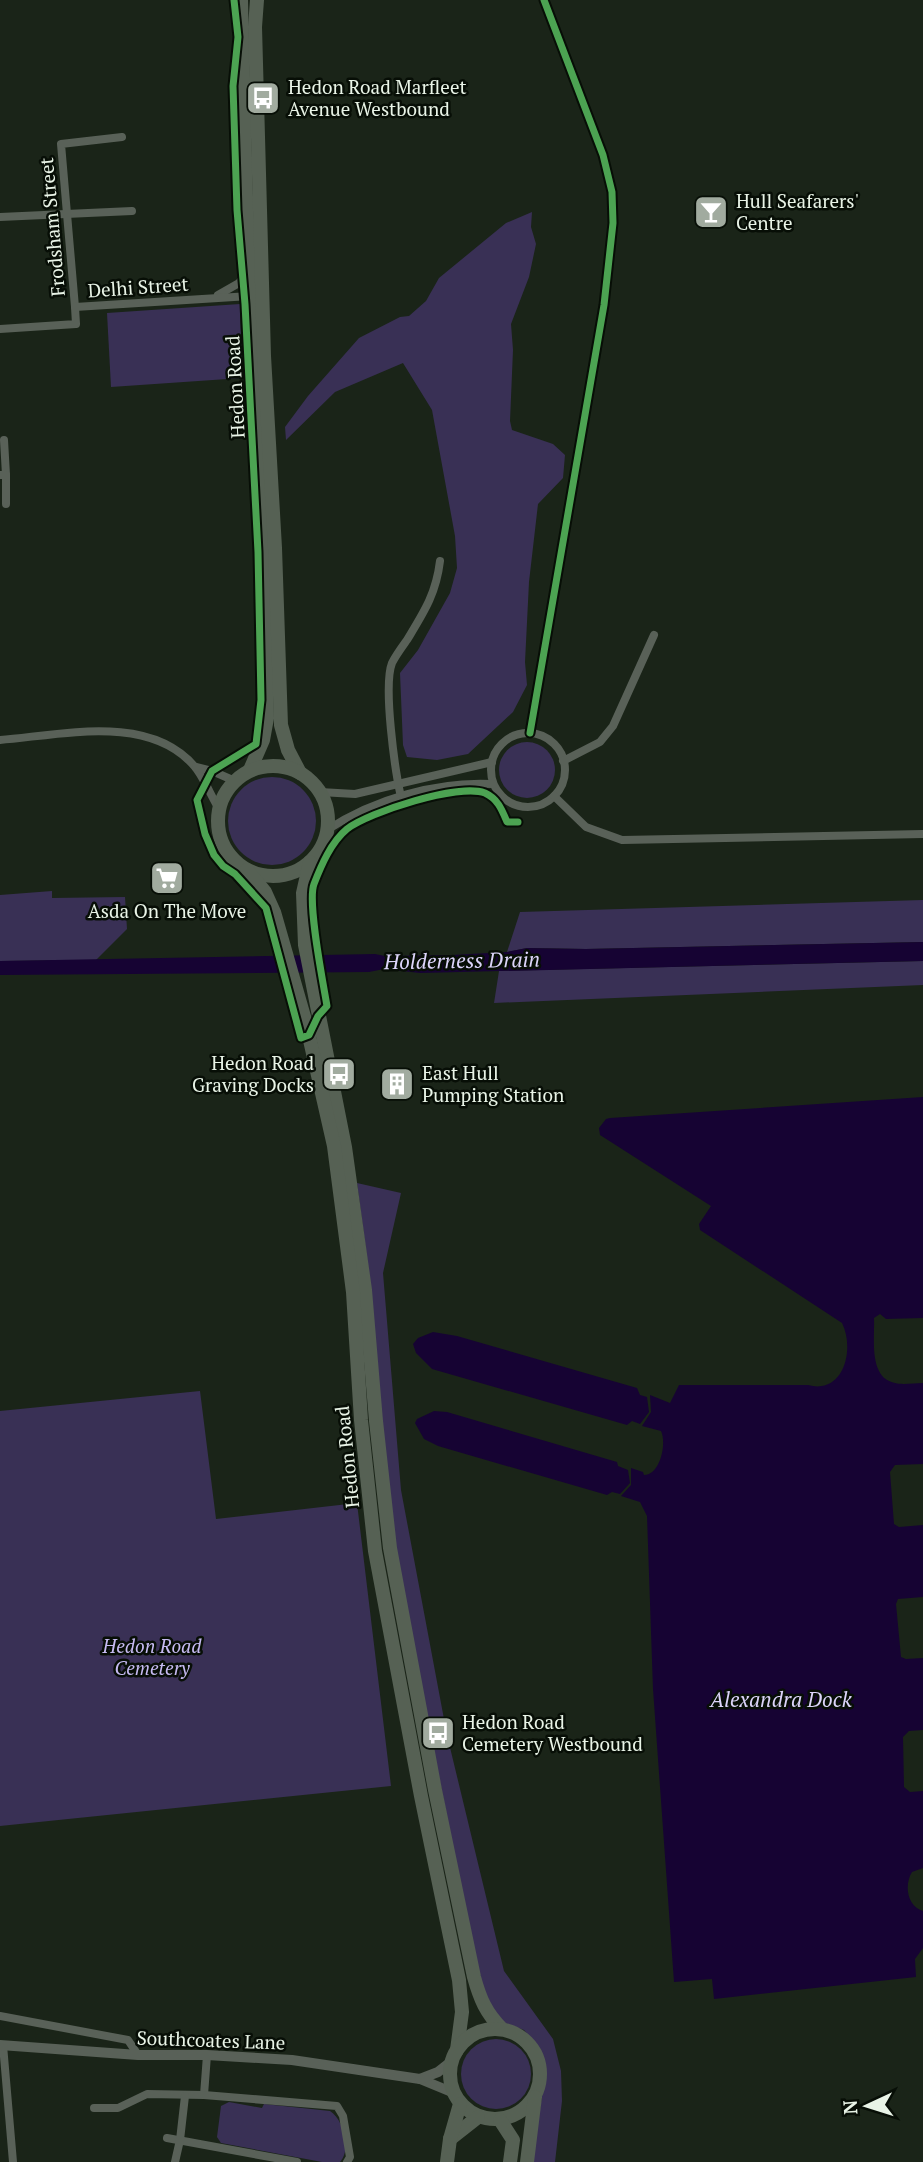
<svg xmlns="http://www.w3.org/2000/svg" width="923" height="2162" viewBox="0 0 923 2162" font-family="'PT Serif',serif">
<rect width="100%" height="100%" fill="#1a2418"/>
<!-- green -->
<g fill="#393055">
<path d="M532,212l-1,15 5,17 -7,33 -18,47 2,26 -3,71 2,9 41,14 12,11 -2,23 -25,26 -9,78 -4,80 2,23 -14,27 -45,42 -31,6 -30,-3 -4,-12 -3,-72 18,-23 32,-57 7,-25 -2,-32 -23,-126 -29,-47 -68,29 -49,48 -1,-13 23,-31 51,-58 41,-21 9,-1 17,-15 13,-23 67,-55z"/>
<path d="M240,304l2,74 -131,9 -4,-74z"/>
<circle cx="527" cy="770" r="28"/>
<circle cx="272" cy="821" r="44"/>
<path d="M52,891v7l73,-1 2,32 -31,31 -96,1v-66z"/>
<path d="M923,900v42l-337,7 -59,-1 -20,4 13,-40z"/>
<path d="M923,961v24l-429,18 5,-32z"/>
<path d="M357,1183l44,10 -18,80 18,217 46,245 57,236 49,68 8,32 1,30 -7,61h-23l14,-93 -9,-23 -13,-16 -19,-7 -20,-18 -92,-456 -22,-261z"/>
<path d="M200,1391l16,128 141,-16 34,283 -391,40v-415z"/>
<circle cx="496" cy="2074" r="35"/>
<path d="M229,2102l33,6 2,-4 66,7c13,8 22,38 10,51h-18l-101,-19 -4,-6 4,-31z"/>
</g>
<!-- water -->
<g fill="#160333">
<path d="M923,942v19l-503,12 -36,-4 -15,3 -369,3v-14l375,-7 10,2 67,-1 55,-3 20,-4 59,1z"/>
<path d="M923,1097v221l-37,1 -6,-5 -6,4c1,20 -6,60 21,65 8,2 19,0 28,0v81l-28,1 -5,7 4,52 5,3 24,-2v72l-25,2 -2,5 5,53 5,2 17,-1v72l-14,1 -6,6 1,50 6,5 13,-1v77l-11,4c-8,13 -5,34 11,39v37l-8,11 1,18 -202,22 -2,-20 -38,3 -21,-293 -6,-173 -7,-14 -19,-6 10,-11v-17l12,4 1,3c16,0 23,-31 17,-44l-19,-5 9,-14 -1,-17 20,8 9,-18h129c36,10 47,-36 34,-62l-142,-93 -1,-6 12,-18 -111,-71 -1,-7 7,-9 4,-1z"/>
<path d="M433,1332l24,4 180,52 3,7 7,2 2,15 -9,12 -8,-3 -5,4 -195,-56 -16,-16 -3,-9 5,-6z"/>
<path d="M434,1411l13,1 170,50 1,4 10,4 2,13 -10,11 -8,-2 -5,3 -169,-49 -14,-7 -9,-16 2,-4z"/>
</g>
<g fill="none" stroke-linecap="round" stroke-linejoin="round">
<!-- minor -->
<g stroke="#596158" stroke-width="8">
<path d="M0,217l132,-6"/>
<path d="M218,295l21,-12 9,-12"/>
<path d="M75,307l-14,-163 61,-7"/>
<path d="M0,329l76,-5 -1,-17 175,-11"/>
<path d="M4,440l2,35"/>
<path d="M0,475h6v29"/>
<path d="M530,733l74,-428 9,-82 -1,-31 -9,-37 -59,-155"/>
<circle cx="528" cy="770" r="37"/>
<path d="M0,740c61,-5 150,-27 195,27 8,9 17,31 24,42"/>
<path d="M563,761l37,-19 13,-16 41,-91"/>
<path d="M196,767l16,4 23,10"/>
<path d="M320,792l35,2 137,-32"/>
<path d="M554,796l32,31 36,13 301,-6"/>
<path d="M401,797c-6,-26 -18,-111 -9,-134 4,-8 10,-16 15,-23 17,-28 29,-46 33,-79"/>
<path d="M327,830c47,-31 110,-49 166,-46"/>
<path d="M0,2016l128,24 10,15"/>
<path d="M3,2045l10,117"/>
<path d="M204,2095l3,-40"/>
<path d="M94,2108h24l29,-14 57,1 133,11 6,10 7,41 -3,5"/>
<path d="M167,2138l130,24"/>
<path d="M175,2162l5,-22 5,-44"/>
</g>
<!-- tertiary -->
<g stroke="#596158" stroke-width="10">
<path d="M0,2045l138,10h69l85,5 128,19 34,14"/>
<path d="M420,2079l18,-7 14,-11"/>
</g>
<!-- trunk -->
<g stroke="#566154" stroke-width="14">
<path d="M241,0l5,197 19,423 2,98 -4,22 -13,30"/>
<path d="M257,0l-2,27 9,329 11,192 6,177 7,25 12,23"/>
<circle cx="273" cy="821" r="55"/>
<path d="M310,862l-7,31 2,52 40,202 20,143 11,131 14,127 45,242 39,187c6,22 12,36 28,52"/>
<path d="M247,870l18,22 9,20 33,115 27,119 19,146 8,128 14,131 46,245 38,184 3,32 -5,38"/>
<circle cx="495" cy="2074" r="45"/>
<path d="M500,2120l13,20 -3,22"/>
<path d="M450,2139l28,-22"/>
<path d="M447,2162l3,-23 10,-35"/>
<path d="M527,2162l8,-65"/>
</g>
<!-- cycleway casing -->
<g stroke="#070e06" stroke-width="11">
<g id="cycleway">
<path d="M234,0l4,37 -5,49 4,124 8,94 13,248 3,148 -5,44 -44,27 -15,29 8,34 9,21 9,11 12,8 31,34 35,130 8,-3 9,-19 9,-10c-4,-24 -20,-104 -13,-122 7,-18 17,-42 33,-55 22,-17 112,-46 138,-36 13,6 17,17 22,29h11"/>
<path d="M530,733l74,-428 9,-82 -1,-31 -9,-37 -59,-155"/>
</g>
</g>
<!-- cycleway -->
<use href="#cycleway" stroke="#4ca352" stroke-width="7"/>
</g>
<!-- icons -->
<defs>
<g id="bus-square" transform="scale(1.75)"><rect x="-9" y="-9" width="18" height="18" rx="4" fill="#a1ab9f" stroke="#070e06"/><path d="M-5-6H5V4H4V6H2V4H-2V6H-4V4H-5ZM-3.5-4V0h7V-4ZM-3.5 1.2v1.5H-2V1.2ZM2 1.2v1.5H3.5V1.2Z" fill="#fff"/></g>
<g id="bar-square" transform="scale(1.75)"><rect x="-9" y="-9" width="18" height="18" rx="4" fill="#a1ab9f" stroke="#070e06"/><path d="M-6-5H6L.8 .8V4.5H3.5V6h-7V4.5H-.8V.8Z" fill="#fff"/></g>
<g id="supermarket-square" transform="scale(1.75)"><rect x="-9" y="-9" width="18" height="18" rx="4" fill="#a1ab9f" stroke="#070e06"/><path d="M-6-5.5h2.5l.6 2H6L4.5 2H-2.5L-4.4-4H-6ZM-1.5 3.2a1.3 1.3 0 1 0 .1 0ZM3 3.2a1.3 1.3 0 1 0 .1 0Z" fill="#fff"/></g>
<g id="building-square" transform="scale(1.75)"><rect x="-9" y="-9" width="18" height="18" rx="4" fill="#a1ab9f" stroke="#070e06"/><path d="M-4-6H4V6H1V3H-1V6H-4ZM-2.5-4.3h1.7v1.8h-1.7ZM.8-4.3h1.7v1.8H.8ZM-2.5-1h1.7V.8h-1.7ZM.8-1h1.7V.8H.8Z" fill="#fff"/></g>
</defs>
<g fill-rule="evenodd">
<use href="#bus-square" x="263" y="98"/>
<use href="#bar-square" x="711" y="212"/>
<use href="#supermarket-square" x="167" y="878"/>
<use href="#bus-square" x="339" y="1074"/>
<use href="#building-square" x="397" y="1084"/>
<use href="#bus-square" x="438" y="1733"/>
</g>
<g text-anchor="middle" stroke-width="5" stroke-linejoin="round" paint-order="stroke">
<!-- poi labels -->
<g font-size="19" fill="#e9f4e7" stroke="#070e06" text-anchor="start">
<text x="288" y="94">Hedon Road Marfleet<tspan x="288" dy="22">Avenue Westbound</tspan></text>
<text x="736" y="208">Hull Seafarers'<tspan x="736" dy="22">Centre</tspan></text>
<text x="167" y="918" text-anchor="middle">Asda On The Move</text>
<text x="314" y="1070" text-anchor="end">Hedon Road<tspan x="314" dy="22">Graving Docks</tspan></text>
<text x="422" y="1080">East Hull<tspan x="422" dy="22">Pumping Station</tspan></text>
<text x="462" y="1729">Hedon Road<tspan x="462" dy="22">Cemetery Westbound</tspan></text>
</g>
<!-- street labels -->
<g font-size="19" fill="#e9f4e7" stroke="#070e06">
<text transform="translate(52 227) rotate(-95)" y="7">Frodsham Street</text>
<text transform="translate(138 287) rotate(-4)" y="7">Delhi Street</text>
<text transform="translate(235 387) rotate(-93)" y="7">Hedon Road</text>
<text transform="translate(347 1457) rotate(-96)" y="7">Hedon Road</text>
<text transform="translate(211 2040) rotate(2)" y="7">Southcoates Lane</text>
</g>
<!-- park labels -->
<g font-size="19" font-style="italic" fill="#c7bbf3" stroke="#070e06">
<text x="152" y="1653">Hedon Road<tspan x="152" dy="22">Cemetery</tspan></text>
</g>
<!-- water labels -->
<g font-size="21" font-style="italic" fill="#dcd4fa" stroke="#070e06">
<text transform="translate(462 961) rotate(-1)" y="7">Holderness Drain</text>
<text x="781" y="1707">Alexandra Dock</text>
</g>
</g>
<!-- north arrow -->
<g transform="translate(867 2106) rotate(266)" stroke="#070e06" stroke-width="5" paint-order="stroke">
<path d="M0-5L12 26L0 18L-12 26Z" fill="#e9f4e7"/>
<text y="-10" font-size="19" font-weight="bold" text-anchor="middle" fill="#e9f4e7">N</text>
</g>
</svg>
